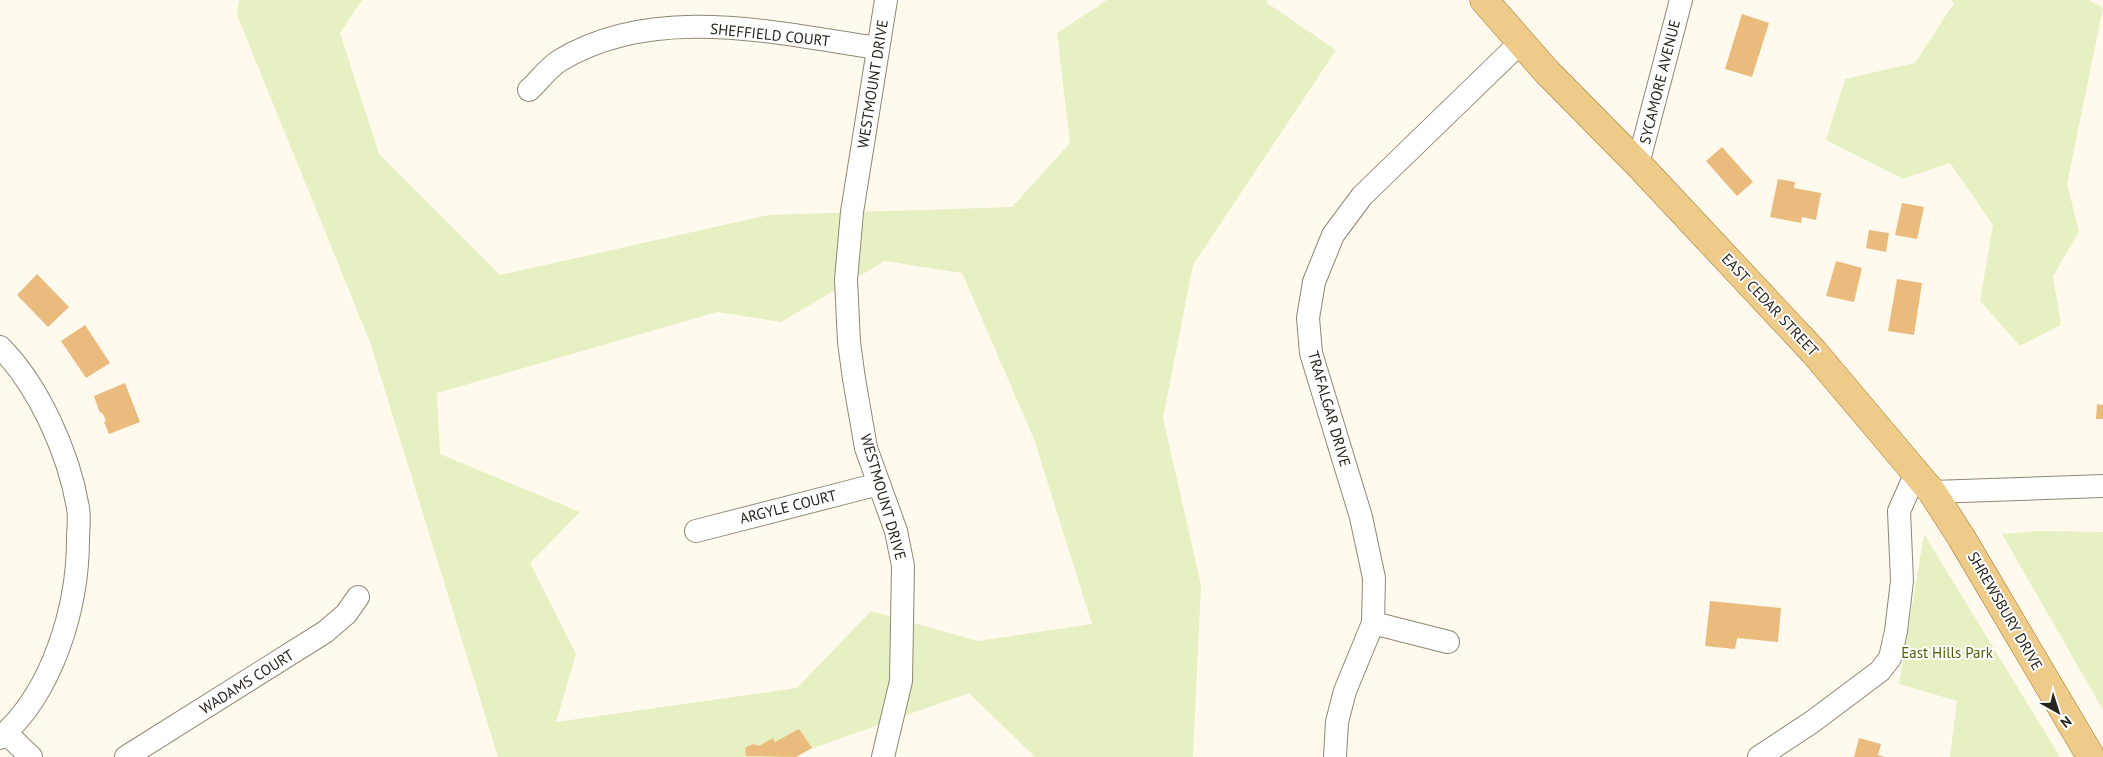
<svg xmlns="http://www.w3.org/2000/svg" width="2103" height="757" viewBox="0 0 2103 757" font-family="'PT Sans',sans-serif">
<rect width="100%" height="100%" fill="#fffaed"/>
<!-- green -->
<g fill="#e6f0c3" fill-rule="evenodd">
<path d="M239,0h123l-22,33 39,121 121,121 269,-60 243,-8 58,-64 -13,-110 50,-33h160v3l69,47 -143,215 -30,153 38,167 -8,172h-158l-66,-64 -181,64h-290l-128,-415 -133,-327zM885,261l77,12 72,166 58,185 -114,17 -107,-30 -74,77 -241,34 20,-68 -46,-91 50,-51 -140,-58 -3,-61 280,-81 64,10z"/>
<path d="M1951,0h138l14,8 -36,176 12,48 -26,44 8,49 -41,21 -40,-45 13,-76 -43,-62 -47,16 -77,-39 19,-61 70,-16 39,-60z"/>
<path d="M2037,531l66,1v178l-101,-176z"/>
<path d="M1924,534l136,223h-110l7,-56 -58,-17z"/>
</g>
<!-- building -->
<g fill="#eabb7c">
<path d="M1742,14l27,9 -17,54 -27,-8z"/>
<path d="M1722,147l31,35 -16,14 -31,-35z"/>
<path d="M1778,179l17,3 -1,6 27,5 -5,27 -14,-3 -1,6 -31,-6z"/>
<path d="M1902,203l22,4 -7,32 -22,-4z"/>
<path d="M1869,230l20,3 -3,19 -20,-4z"/>
<path d="M1836,261l26,7 -8,34 -28,-6z"/>
<path d="M37,274l32,33 -21,20 -31,-32z"/>
<path d="M1897,279l25,4 -8,52 -26,-4z"/>
<path d="M85,325l25,38 -24,15 -25,-37z"/>
<path d="M125,383l15,39 -31,12 -5,-12 2,-1 -3,-7 -4,-3 -5,-15z"/>
<path d="M2097,404l6,1v14h-7z"/>
<path d="M1710,601l71,7 -3,34 -41,-4 -2,11 -30,-3z"/>
<path d="M799,729l13,19 -16,9 -50,-1 -1,-8 3,-2 6,-2 5,2 14,-8 2,4z"/>
<path d="M1859,738l22,6 -3,11 7,2h-31z"/>
</g>
<g fill="none" stroke-linecap="round" stroke-linejoin="round">
<!-- minor casing -->
<g stroke="#8f8774" stroke-width="24">
<g id="minor">
<path d="M529,90c10,-9 19,-22 30,-29 95,-58 216,-28 319,-13"/>
<path d="M1638,164l43,-164"/>
<path d="M0,347c39,39 69,107 78,161 2,10 0,21 0,31 0,68 -25,153 -78,199"/>
<path d="M1932,492l171,-6"/>
<path d="M696,531l183,-47"/>
<path d="M1373,623l75,19"/>
<path d="M6,733l25,24"/>
<path d="M126,757l199,-125 21,-18 12,-17"/>
<path d="M883,757l18,-76 2,-115 -7,-35 -30,-83 -12,-69 -5,-37 -3,-62 6,-68 34,-212"/>
<path d="M1335,757l2,-35 8,-31 28,-68 1,-45 -13,-61 -50,-164 -3,-35 6,-36 19,-47 29,-39 159,-154"/>
<path d="M1759,757l53,-35 68,-51 10,-13 6,-27 6,-50 -3,-70 17,-38"/>
</g>
</g>
<!-- major casing -->
<g stroke="#a17a30" stroke-width="29">
<path id="major" d="M1484,0l63,72 91,92 175,187 119,141 29,45 130,220"/>
</g>
<!-- minor -->
<use href="#minor" stroke="#fff" stroke-width="22"/>
<!-- major -->
<use href="#major" stroke="#eecb89" stroke-width="28"/>
</g>
<g text-anchor="middle" stroke-width="4" stroke-linejoin="round" paint-order="stroke">
<!-- street labels -->
<g font-size="15" fill="#27241c" stroke="#fff">
<text transform="translate(770 35) rotate(6)" y="5">SHEFFIELD COURT</text>
<text transform="translate(1660 82) rotate(-76)" y="5">SYCAMORE AVENUE</text>
<text transform="translate(873 84) rotate(-81)" y="5">WESTMOUNT DRIVE</text>
<text transform="translate(1770 305) rotate(47)" y="5">EAST CEDAR STREET</text>
<text transform="translate(1329 409) rotate(74)" y="5">TRAFALGAR DRIVE</text>
<text transform="translate(883 497) rotate(74)" y="5">WESTMOUNT DRIVE</text>
<text transform="translate(788 507) rotate(-14)" y="5">ARGYLE COURT</text>
<text transform="translate(2005 611) rotate(60)" y="5">SHREWSBURY DRIVE</text>
<text transform="translate(247 682) rotate(-32)" y="5">WADAMS COURT</text>
</g>
<!-- park labels -->
<g font-size="15" fill="#505c06" stroke="#fff">
<text x="1947" y="658">East Hills Park</text>
</g>
</g>
<!-- north arrow -->
<g transform="translate(2058 712) rotate(141)" stroke="#ffffff" stroke-width="4" paint-order="stroke">
<path d="M0-4L9 19L0 12L-9 19Z" fill="#27241c"/>
<text y="-8" font-size="14" font-weight="bold" text-anchor="middle" fill="#27241c">N</text>
</g>
</svg>
